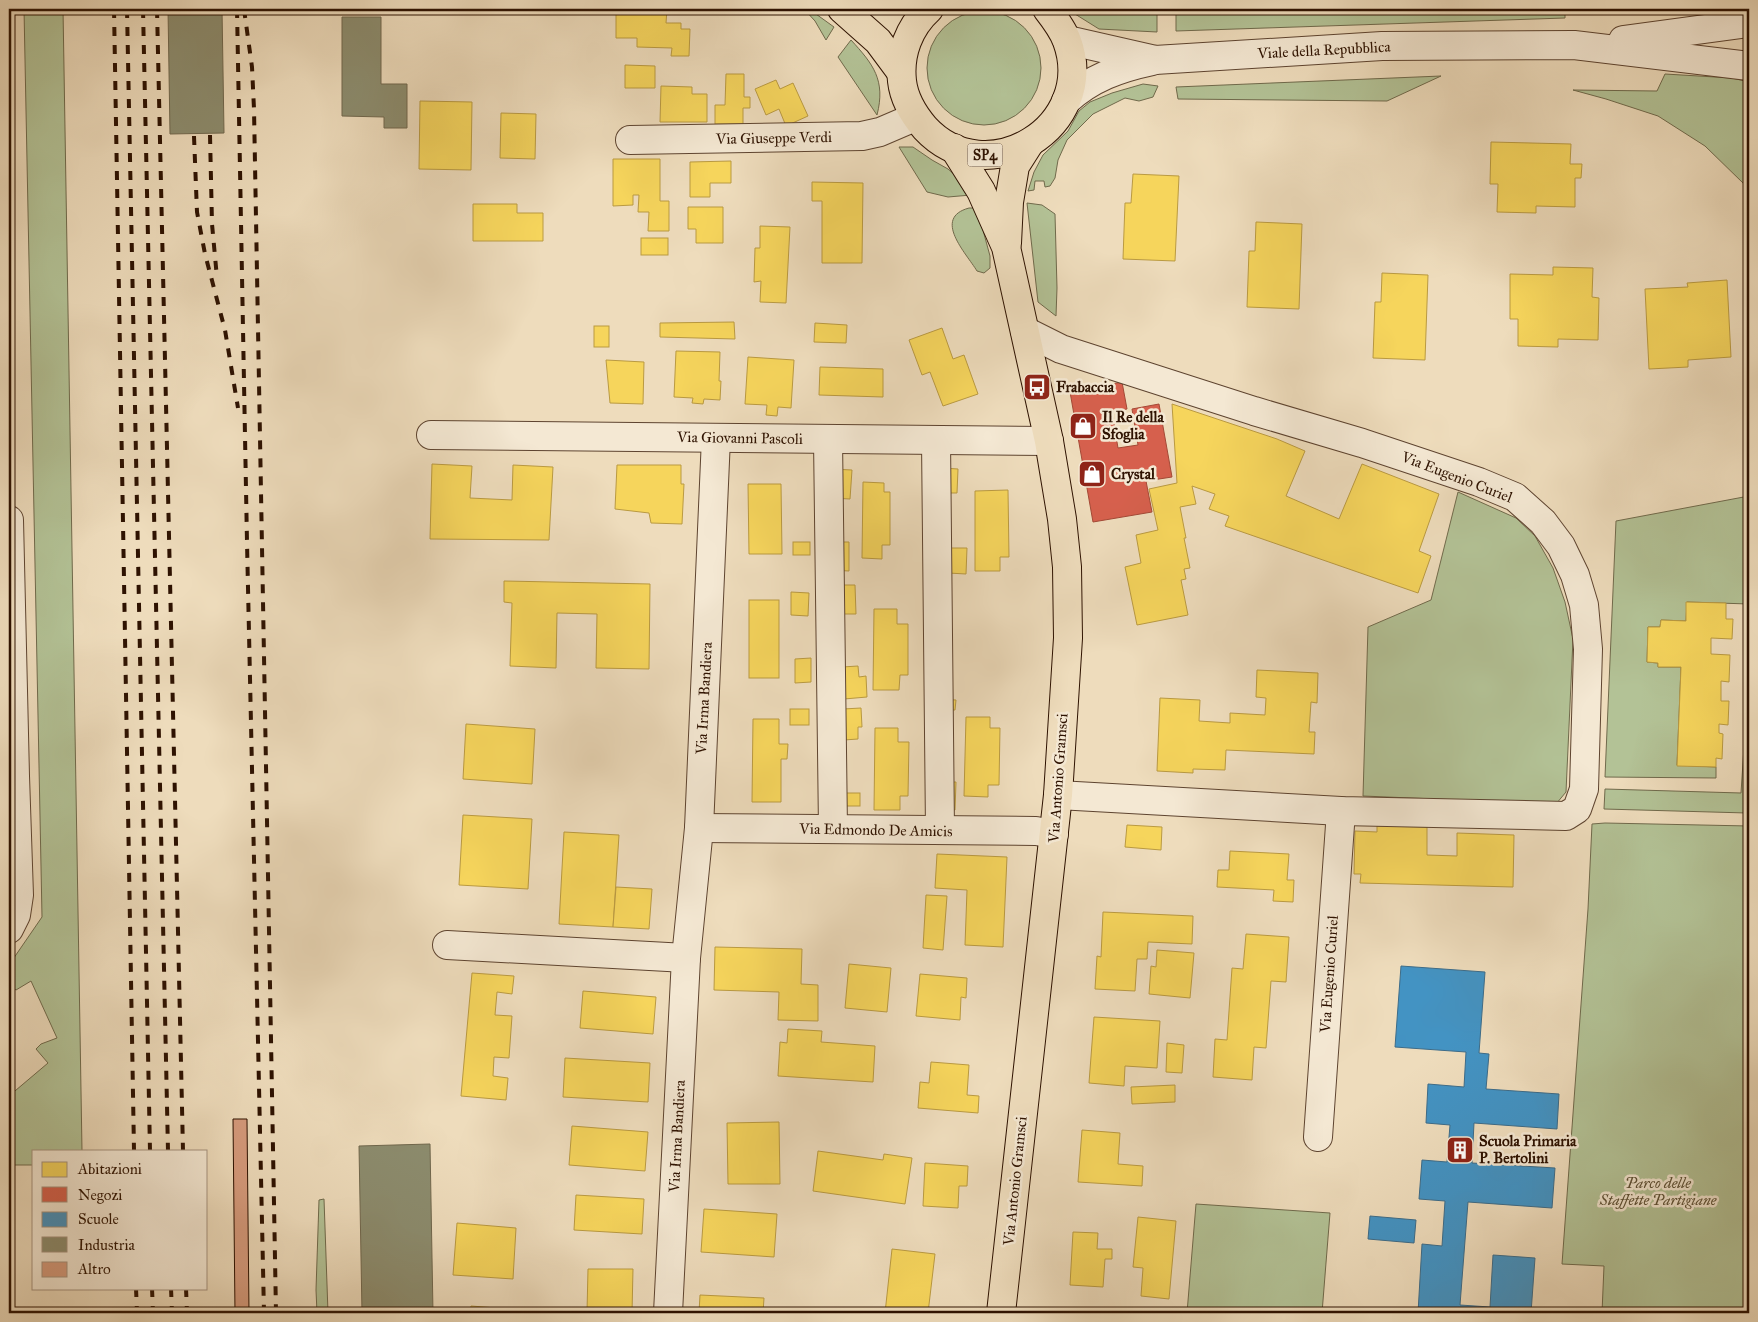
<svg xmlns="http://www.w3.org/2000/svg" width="1758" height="1322" viewBox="0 0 1758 1322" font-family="'IM FELL Great Primer',serif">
<rect width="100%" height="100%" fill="#eedcbc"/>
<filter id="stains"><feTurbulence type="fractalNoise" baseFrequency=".004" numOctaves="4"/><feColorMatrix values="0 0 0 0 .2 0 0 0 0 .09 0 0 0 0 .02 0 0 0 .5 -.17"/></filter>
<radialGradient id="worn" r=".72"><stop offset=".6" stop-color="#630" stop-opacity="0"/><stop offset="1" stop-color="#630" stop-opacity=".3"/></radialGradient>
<!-- green -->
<g fill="#b3c296" stroke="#706a4c">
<path d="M24,9h39l19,1142h-48v14h-25v-69l39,-33 -12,-14 5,-5 16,-6 -26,-57 -15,9 -7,-5v-20l33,-48z"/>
<path d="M804,9h5l25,18 -8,13 -11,-19z"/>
<path d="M1067,9h90v23l-58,-3z"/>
<path d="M1176,9h394l-1,3 -4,1v5l-389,13z"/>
<circle cx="984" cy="68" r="57"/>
<path d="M851,40c22,24 35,40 26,75l-39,-58z"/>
<path d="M1665,74l67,4 17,4v109l-6,-8 -38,-37 -47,-30 -52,-17 -33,-9 84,1z"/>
<path d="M1441,76l-54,25 -209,-2 -2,-12z"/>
<path d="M1143,84l15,2 -5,11 -14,4 -14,-3 -32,16 -26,26 -9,20 -3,18 -5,8 -5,1 -1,-6h-9l-1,9 -6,1 6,-19 9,-17 25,-24 11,-20 11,-9 22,-9z"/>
<path d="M899,147h14l19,13 16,9 7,6 16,20 -23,2 -21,-5z"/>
<path d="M1027,203l15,2 13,9 2,74 -1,28 -18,-14z"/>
<path d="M969,208h8l13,48v12l-6,5 -7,-2c-11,-18 -45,-53 -8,-63z"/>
<path d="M1458,492l58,26 19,18 18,32 12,34 8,37 -7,153 -10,12 -193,-8 5,-169 63,-27z"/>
<path d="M1749,496v108l-62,-2 -1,19 -25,-1 -1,7h-12l-1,35 11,1v4h23l-4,98 39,2v11l-111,-1 11,-256z"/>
<path d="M1749,670v105l-2,38 -143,-4 1,-20 136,4z"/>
<path d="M1605,823l144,3v487h-147l2,-47 -42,-2 26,-355 4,-85z"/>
<path d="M324,1199l4,114h-11l-1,-23 3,-90z"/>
<path d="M1196,1204l134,9 -8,100h-135z"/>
</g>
<!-- homes -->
<g fill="#f6d55c" stroke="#ba9a41">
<path d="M616,9h51l-1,14h15v6h9l-1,27h-18l1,-8 -35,-1v-9h-21z"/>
<path d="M625,65l30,1v22h-30z"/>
<path d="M726,74h18v23h6v11h-7v16h-28v-19h10z"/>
<path d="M776,80l4,9 13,-6 15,33 -22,10 -7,-17 -13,6 -11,-26z"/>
<path d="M661,86l31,1v7h15v28h-47z"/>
<path d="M420,101l52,1 -1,68 -52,-1z"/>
<path d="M501,113l35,1 -1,45 -35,-1z"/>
<path d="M1491,142l80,2 -1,20h12l-1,14h-6v29l-39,-1v7l-39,-1 1,-28h-8z"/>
<path d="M613,159h47v42h9v30h-21l1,-19h-11l1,-17h-6v10l-20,1z"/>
<path d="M731,161v22h-21v14h-20v-35z"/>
<path d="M1133,174l46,2 -4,85 -52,-2 2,-56h6z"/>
<path d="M812,182l51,1 -1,80h-40v-62h-10z"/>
<path d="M473,204h44v9h26v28h-70z"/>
<path d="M688,207h35v36h-27v-14h-8z"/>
<path d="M1256,222l46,2 -3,85 -52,-2 2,-56h6z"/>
<path d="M760,226l30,1 -4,76 -26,-1 1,-21 -7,1 1,-34h5z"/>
<rect x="641" y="238" width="27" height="17"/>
<path d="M1553,267l40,1 -1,29 7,1 -1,42 -40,-1v8l-40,-1v-27h-8v-45l43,1z"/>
<path d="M1382,273l46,2 -3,85 -52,-2 2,-56h6z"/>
<path d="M1727,280l4,77 -43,3v7l-39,2 -4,-80 43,-2 -1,-4z"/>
<path d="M734,322l1,17 -75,-2v-14z"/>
<path d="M815,323l32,2 -1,18 -32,-1z"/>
<rect x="594" y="326" width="15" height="21"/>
<path d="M942,328l11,31 11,-4 14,39 -35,12 -13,-34 -8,3 -13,-35z"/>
<path d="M676,351l44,1 -1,29h2l-1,19 -16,-1 -1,5 -11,-1 1,-5 -19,-1z"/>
<path d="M748,357l46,3 -3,48 -13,-1 -1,9 -11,-1 1,-10 -22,-1z"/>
<path d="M606,360l38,2 -1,42 -33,-1z"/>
<path d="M820,367l63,2v28l-64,-2z"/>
<path d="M1172,404l105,35 28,12 -19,45 53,23 23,-55 77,30 -20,57 12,5 -13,37 -193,-67 4,-10 -20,-7 6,-15 -23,-8 4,18 -16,3 6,31h-2l6,30 -6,1 2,10 -5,1 7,35 -51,10 -12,-58 16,-4 -5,-28 22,-5 -9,-41 28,-6z"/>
<path d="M432,464l40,2 -2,32 42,2 1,-35 40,2 -4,73 -119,-1z"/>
<path d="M617,465h64v19h3l-2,40 -31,-1 -2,-10 -34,-4z"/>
<path d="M943,468l15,1 -1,24h-14z"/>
<path d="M832,469l20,1 -2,29 -19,-1z"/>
<path d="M863,482l21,1v9h6v53h-8v14l-20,-1z"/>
<path d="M748,484h33l1,70h-33z"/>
<path d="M1008,490l1,67h-9v14h-25v-80z"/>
<rect x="793" y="542" width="17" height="13"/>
<path d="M830,542h19v29l-19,-1z"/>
<path d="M949,548h18l-1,26 -18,-1z"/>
<path d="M504,581l146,3 -1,85 -53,-1 1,-54 -40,-1 -1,55 -46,-2 2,-63 -8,-1z"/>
<path d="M833,585h22l1,29h-23z"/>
<path d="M791,592l18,1 -1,23 -17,-1z"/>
<rect x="749" y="600" width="30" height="78"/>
<path d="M1686,602l40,1v16h7l-1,20 -21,-1v16l19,1 -1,27 -8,-1v20h8l-1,24 -9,-1v9l4,1 -1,25 -6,-1v9l-39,-1 4,-99h-23v-4l-11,-1 1,-35h12l1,-7 25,1z"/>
<path d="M874,609h23v15h11v51h-8l-1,15h-26z"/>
<path d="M811,658v24l-16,1v-24z"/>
<path d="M858,666l1,11 7,-1 1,21 -23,2 -2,-32z"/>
<path d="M1257,670l61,3 -1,30 -6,-1 -2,30h6l-1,22 -88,-4 -1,20 -32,-1v4l-36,-2 3,-73 40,2 -1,21 31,2v-10l35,2 1,-17 -10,-1z"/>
<path d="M939,699l17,1 -1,10h-16z"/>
<path d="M861,708l1,19h-4v12l-14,1 -1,-31z"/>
<rect x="790" y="709" width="19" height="16"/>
<path d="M966,717h24v11h10l-1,57h-11v12l-24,-1z"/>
<path d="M753,719h26v25h9l-1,15h-6v43h-29z"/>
<path d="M466,724l69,5 -3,55 -69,-5z"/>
<path d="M875,728h23v14h11l-1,54h-8v14h-26z"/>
<path d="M942,782h14l-1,28h-13z"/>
<rect x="841" y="793" width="19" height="13"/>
<path d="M463,815l69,4 -4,70 -69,-4z"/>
<path d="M1127,825l35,2 -1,23 -36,-3z"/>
<path d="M1377,826l50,1v28l30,1v-23l57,2 -1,52 -153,-4 1,-9h-7l1,-43 22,1z"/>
<path d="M564,832l55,3 -6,92 -54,-3z"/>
<path d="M1230,851l59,3 -2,26h7l-1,22 -20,-1 1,-11 -57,-3 1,-17h11z"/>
<path d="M937,854l70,3 -4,90 -38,-2 2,-55 -32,-2z"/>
<path d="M616,887l36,2 -3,40 -36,-2z"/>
<path d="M926,895l21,1 -4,54 -20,-2z"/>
<path d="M1103,912l90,4 -1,28 -44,-2 -1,17h-10l-2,32 -40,-2 2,-33 4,1z"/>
<path d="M1246,934l43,3 -3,45 -15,-1 -5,67 -12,-1 -2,33 -39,-3 2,-38 12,1 5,-72 11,1z"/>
<path d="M715,947l87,2 -1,35 17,1v36l-40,-1 1,-28 -65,-2z"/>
<path d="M1157,950l37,3 -4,45 -41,-4 2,-28 5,1z"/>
<path d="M849,964l42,4 -4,44 -42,-4z"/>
<path d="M472,973l42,3 -2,18 -15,-2 -2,23 17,1 -3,42 -15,-1 -1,19 15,2 -2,22 -45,-4z"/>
<path d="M920,974l47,4 -1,20 -5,-1 -1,23 -44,-4z"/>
<path d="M583,991l73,6 -3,37 -73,-6z"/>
<path d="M1094,1017l66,4 -3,47 -32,-2 -1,20 -35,-3z"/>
<path d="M788,1029l34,2 -1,11 54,4 -2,36 -95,-6 2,-34 7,1z"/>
<path d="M1167,1043l17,2 -2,28 -16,-1z"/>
<path d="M565,1058l85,5 -2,39 -85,-5z"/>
<path d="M931,1062l38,3 -2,30 12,1 -1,17 -60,-5 2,-26 9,1z"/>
<path d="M1175,1085v17l-43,2 -1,-17z"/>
<path d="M779,1122l1,62h-52l-1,-61z"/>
<path d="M572,1126l76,6 -3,39 -76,-6z"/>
<path d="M1082,1130l38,3 -2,31 25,2 -1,20 -64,-4z"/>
<path d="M818,1151l65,9 1,-6 28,4 -7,46 -92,-13z"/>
<path d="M925,1163l43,3 -1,20h-8l-1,22 -35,-2z"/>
<path d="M576,1195l68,4 -2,35 -68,-4z"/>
<path d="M704,1209l73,5 -3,43 -73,-5z"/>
<path d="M1138,1217l38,4 -7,78 -28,-3 2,-28 -10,-1z"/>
<path d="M457,1223l59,5 -3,51 -60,-4z"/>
<path d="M1073,1232l25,1 -1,16h15v10h-7l-2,28 -33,-2z"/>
<path d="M892,1249l43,5 -7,59h-43z"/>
<path d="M588,1269h45l-1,44 -45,-1z"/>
<path d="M700,1295l64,3 -1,15h-64z"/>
<path d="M471,1306l39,3 -1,4h-39z"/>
</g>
<!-- shops -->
<path fill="#d6604d" stroke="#a44936" d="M1122,382l5,27 -15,3 6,36 20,-3 -6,-36 27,-5 13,73 -26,4 6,31 -59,10 -23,-130z"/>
<!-- schools -->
<g fill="#4393c3" stroke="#3d6c89">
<path d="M1401,966l84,6 -6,81 10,1 -3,35 73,5 -2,35 -83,-6 -2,40 83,5 -3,40 -84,-6 -8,103 30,2 3,-52 42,3 -4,55h-113l4,-69 20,2 3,-45 -26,-2 3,-39 25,2 3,-37 -24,-2 2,-39 36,3 2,-35 -71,-5z"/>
<path d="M1370,1216l46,4 -2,23 -46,-4z"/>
</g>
<!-- industry -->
<g fill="#8c8c6e" stroke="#70674d">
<path d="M168,9h54l2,124 -54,1z"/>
<path d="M342,17h39v67h26v44h-23v-11l-42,-1z"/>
<path d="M430,1144l3,169h-71l-3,-167z"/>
</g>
<!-- building -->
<path fill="#d69b7d" stroke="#2e1201" d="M233,1119h14l2,194h-14z"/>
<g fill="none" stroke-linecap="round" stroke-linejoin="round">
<!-- minor casing -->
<g stroke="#5e4430" stroke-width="30">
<g id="minor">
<path d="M1067,40l88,20 227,-14 192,-1 175,21"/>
<path d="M1623,40l126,-17"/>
<path d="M1066,101c25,-23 53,-33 86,-40"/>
<path d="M630,140l232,-4 18,-4 35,-15"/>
<path d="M1025,331l36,18 193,62 108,32 117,39 36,15 28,25 18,24 14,29 9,30 4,44 -4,140 -7,20 -11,7 -225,-5 -283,-16"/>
<path d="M431,435l618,6"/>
<path d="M828,439l5,390"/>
<path d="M936,440l4,390"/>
<path d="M9,520l6,256 4,119 -3,20 -7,14"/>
<path d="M699,828l337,3 18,3"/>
<path d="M447,945l239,13"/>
<path d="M1318,1137l23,-326"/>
<path d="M668,1313l18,-355 13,-130 17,-390"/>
</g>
</g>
<!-- major casing -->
<g stroke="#2e1201" stroke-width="30">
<g id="major">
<path d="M842,9l36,32 23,31"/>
<path d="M929,9c-20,18 -30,45 -27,72 2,18 11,33 23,47 62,67 173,-2 142,-87 -4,-11 -13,-23 -20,-32"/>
<path d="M954,148l27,43 25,56 43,194 13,78 5,48 1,71 -10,157 -57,518"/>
<path d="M1007,243l2,-41 6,-36 14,-22"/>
</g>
</g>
<!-- minor -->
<use href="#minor" stroke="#f4e8d3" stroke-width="28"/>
<!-- major -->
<use href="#major" stroke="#eedcbc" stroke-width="28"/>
<!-- rail -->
<g stroke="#2e1201" stroke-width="4" stroke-dasharray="9 9" stroke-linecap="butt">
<path d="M114,9l20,1142"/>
<path d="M127,9l23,1142"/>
<path d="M143,9l25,1142"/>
<path d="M157,9l26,1142"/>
<path d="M237,9l10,533 17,771"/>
<path d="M244,9l8,58 2,42 22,1204"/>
<path d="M210,135l2,89 5,54"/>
<path d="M194,136l3,76 8,42 20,76 13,78"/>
<path d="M136,1288l1,25"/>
<path d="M152,1288l1,25"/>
<path d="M171,1288l1,25"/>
<path d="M186,1288l1,25"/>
</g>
</g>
<!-- icons -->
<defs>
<g id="bus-square" transform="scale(1.4375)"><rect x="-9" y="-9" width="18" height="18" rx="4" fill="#8f2418" stroke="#f4e8d3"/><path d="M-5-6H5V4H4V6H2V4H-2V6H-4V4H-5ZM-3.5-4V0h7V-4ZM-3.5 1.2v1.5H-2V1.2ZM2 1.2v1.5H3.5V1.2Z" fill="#fff"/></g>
<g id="shop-square" transform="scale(1.4375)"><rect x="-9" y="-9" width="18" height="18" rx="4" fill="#8f2418" stroke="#f4e8d3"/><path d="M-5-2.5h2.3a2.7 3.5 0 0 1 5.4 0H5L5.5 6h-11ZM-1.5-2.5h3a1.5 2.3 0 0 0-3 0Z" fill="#fff"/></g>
<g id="building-square" transform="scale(1.4375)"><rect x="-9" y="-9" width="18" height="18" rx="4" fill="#8f2418" stroke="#f4e8d3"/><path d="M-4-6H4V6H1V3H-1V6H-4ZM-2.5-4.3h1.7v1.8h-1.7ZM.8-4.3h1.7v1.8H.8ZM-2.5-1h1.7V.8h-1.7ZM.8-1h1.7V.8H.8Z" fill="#fff"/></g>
</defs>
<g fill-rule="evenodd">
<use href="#bus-square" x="1037" y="387"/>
<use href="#shop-square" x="1083" y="426"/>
<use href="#shop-square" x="1092" y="474"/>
<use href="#building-square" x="1460" y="1150"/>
</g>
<g text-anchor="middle" stroke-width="5" stroke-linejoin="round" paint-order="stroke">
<!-- shield labels -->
<rect fill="#f4e8d3" stroke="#695240" stroke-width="1" x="967.5" y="143.5" width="35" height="23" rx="4"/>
<g font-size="14" font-weight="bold" fill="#2e1201">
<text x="985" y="160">SP4</text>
</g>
<!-- street labels -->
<g font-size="15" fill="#2e1201" stroke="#f4e8d3">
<text transform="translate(1324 50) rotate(-3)" y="5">Viale della Repubblica</text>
<text transform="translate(774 138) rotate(-1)" y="5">Via Giuseppe Verdi</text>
<text transform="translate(740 438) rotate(1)" y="5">Via Giovanni Pascoli</text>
<text transform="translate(1457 477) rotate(21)" y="5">Via Eugenio Curiel</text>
<text transform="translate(704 698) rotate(-87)" y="5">Via Irma Bandiera</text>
<text transform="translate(1058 778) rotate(-86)" y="5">Via Antonio Gramsci</text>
<text transform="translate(876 830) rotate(1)" y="5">Via Edmondo De Amicis</text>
<text transform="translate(1329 974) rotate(-86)" y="5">Via Eugenio Curiel</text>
<text transform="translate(677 1136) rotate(-87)" y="5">Via Irma Bandiera</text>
<text transform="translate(1015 1181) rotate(-84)" y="5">Via Antonio Gramsci</text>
</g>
<!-- poi labels -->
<g font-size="15" font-weight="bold" fill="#2e1201" stroke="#f4e8d3" text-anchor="start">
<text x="1056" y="392">Frabaccia</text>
<text x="1102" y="422">Il Re della<tspan x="1102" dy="17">Sfoglia</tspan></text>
<text x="1111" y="479">Crystal</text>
<text x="1479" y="1146">Scuola Primaria<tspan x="1479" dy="17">P. Bertolini</tspan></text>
</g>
<!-- park labels -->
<g font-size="15" font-style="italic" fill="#5d5035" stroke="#f4e8d3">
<text x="1658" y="1188">Parco delle<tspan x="1658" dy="17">Staffette Partigiane</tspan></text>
</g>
</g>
<!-- margin -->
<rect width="1758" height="1322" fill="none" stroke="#eedcbc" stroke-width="30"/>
<rect x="10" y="10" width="1738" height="1302" fill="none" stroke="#2e1201" stroke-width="2.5"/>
<rect x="15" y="15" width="1728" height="1292" fill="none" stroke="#2e1201"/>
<!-- legend -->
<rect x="32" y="1150" width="175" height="140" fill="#f4e8d3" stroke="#a5927f"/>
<rect x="42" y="1162" width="25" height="15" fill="#f6d55c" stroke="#a5927f"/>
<text x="78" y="1174" font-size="15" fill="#2e1201">Abitazioni</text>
<rect x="42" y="1187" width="25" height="15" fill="#d6604d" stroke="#a5927f"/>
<text x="78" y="1200" font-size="15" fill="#2e1201">Negozi</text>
<rect x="42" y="1212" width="25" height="15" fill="#4393c3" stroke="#a5927f"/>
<text x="78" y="1224" font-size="15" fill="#2e1201">Scuole</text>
<rect x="42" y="1237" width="25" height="15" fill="#8c8c6e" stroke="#a5927f"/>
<text x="78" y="1250" font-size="15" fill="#2e1201">Industria</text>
<rect x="42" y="1262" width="25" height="15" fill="#d69b7d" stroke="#a5927f"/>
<text x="78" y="1274" font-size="15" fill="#2e1201">Altro</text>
<rect width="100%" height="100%" filter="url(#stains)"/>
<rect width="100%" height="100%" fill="url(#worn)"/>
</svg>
